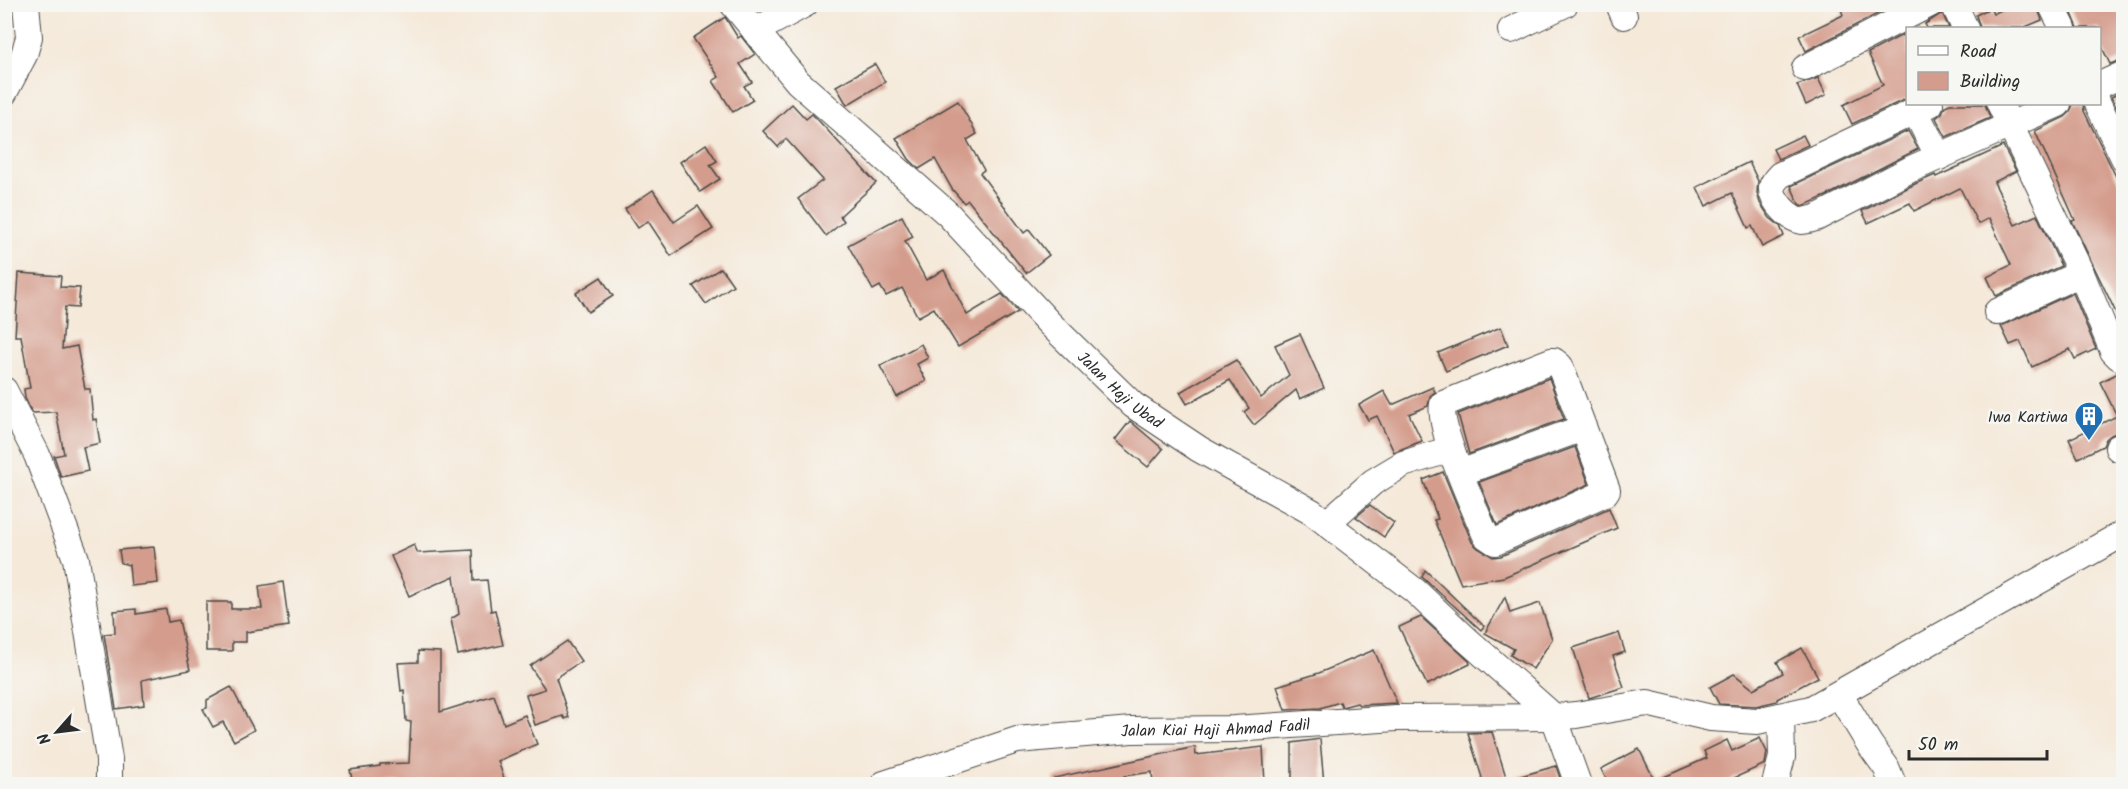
<svg xmlns="http://www.w3.org/2000/svg" width="2128" height="789" viewBox="0 0 2128 789" font-family="Kalam,sans-serif">
<rect width="100%" height="100%" fill="#f6f6f2"/>
<filter id="ink" filterUnits="userSpaceOnUse"><feTurbulence type="fractalNoise" baseFrequency=".0167" numOctaves="2"/><feDisplacementMap in="SourceGraphic" scale="12" xChannelSelector="R" yChannelSelector="G"/><feConvolveMatrix kernelMatrix="1 2 1 2 8 2 1 2 1" color-interpolation-filters="sRGB"/></filter>
<filter id="wash" filterUnits="userSpaceOnUse"><feTurbulence type="fractalNoise" baseFrequency=".008" numOctaves="4" result="noise"/><feDisplacementMap in="SourceGraphic" scale="24" xChannelSelector="R" yChannelSelector="G"/><feGaussianBlur stdDeviation="1.35" result="paint"/><feColorMatrix in="noise" values="0 0 0 0 0 0 0 0 0 0 0 0 0 0 0 0 0 1.4 0 .05"/><feComposite in="paint" operator="in"/></filter>
<g filter="url(#wash)">
<rect width="100%" height="100%" fill="#f5e9d9"/>
<g id="blocks">
<!-- building -->
<g fill="#d49c8c">
<path d="M1851,4h31l3,6 -79,41 -7,-15 44,-21 -2,-6z"/>
<path d="M2014,4h22l6,16 -19,8h-43l-4,-13 14,-7 3,6z"/>
<path d="M2068,4h56v55l-14,5 -10,-21v-15h-22z"/>
<path d="M1942,13l7,15h-22l-2,-4z"/>
<path d="M725,17l13,21 3,-2 14,18 -15,10 12,18 -8,4 9,14 -20,12 -20,-31 6,-4 -26,-39z"/>
<path d="M1908,32v66l-56,26 -9,-19 40,-20 -15,-32z"/>
<path d="M875,64l10,18 -38,23 -11,-19z"/>
<path d="M1818,78l8,17 -20,10 -9,-20z"/>
<path d="M2124,91v31l-13,-25z"/>
<path d="M958,101l19,33 -10,6 17,30 -4,3 44,60 5,-4 20,26 -23,18 -58,-73 -4,3 -12,-14 -17,-30 -16,10 -10,-10 -13,-21z"/>
<path d="M792,104l14,15 6,-5 6,6 58,63 -36,33 4,5 -18,15 -28,-37 25,-19 -37,-41 -8,8 -15,-16z"/>
<path d="M1950,104h35l5,14 -44,19 -10,-19 6,-5 3,-7z"/>
<path d="M2073,104h10l1,7 40,82 -1,143 -7,-16 3,-1 -47,-98 3,-1 -40,-89 30,-14 5,-5z"/>
<path d="M1908,131l10,18 -92,47 -23,10 -4,-2 -8,-18z"/>
<path d="M1803,135l5,10 -30,14 -5,-10z"/>
<path d="M706,144l11,17 -7,4 10,14 -20,13 -20,-30z"/>
<path d="M2003,146l13,25 -22,11 21,43 22,-10 24,51 -65,30 -9,-19 24,-12 -22,-47 -11,6 -18,-36 -46,23 -4,-8 -42,20 -6,-12 55,-28 18,-8 1,2z"/>
<path d="M1749,162l9,19 -1,12 3,10 10,15 10,8 4,10 -22,11 -10,-21 -4,2 -16,-35 -26,13 -9,-19z"/>
<path d="M653,190l21,32 24,-16 15,23 -42,27 -23,-35 -10,7 -13,-19z"/>
<path d="M902,216l11,21 -8,4 21,39 18,-10 23,45 35,-21 16,18 -60,35 -24,-39 -16,9 -16,-29 -16,8 -6,-10 -7,4 -25,-45z"/>
<path d="M721,268l12,17 -27,19 -13,-18z"/>
<path d="M19,273l42,3 -1,11 20,1 -2,20 -13,-1 -3,42 15,-3 8,43h5l3,31 3,-1 4,24 -17,4 5,24 -27,6 -7,-21 10,-2 -8,-42 -24,1 -7,-15 -1,-9 6,-1 -9,-52h-6z"/>
<path d="M601,277l12,19 -25,16 -12,-19z"/>
<path d="M2073,293l23,56 -21,10 -5,-10 -38,18 -12,-26 -10,4 -9,-19z"/>
<path d="M1501,327l7,18 -62,26 -8,-18z"/>
<path d="M1300,334l24,54 -24,11 -4,-9 -42,35 -10,-13 5,-4 -19,-28 -43,24 -7,-12 56,-32 25,38 28,-23 -14,-30z"/>
<path d="M921,344l7,14 -11,6 9,17 -29,16 -17,-31z"/>
<path d="M2120,372l4,1v57l-13,5 -5,4 -3,7 -25,12 -9,-19 48,-23 -17,-34z"/>
<path d="M1549,378l15,41 -95,35 -11,-40z"/>
<path d="M1433,387l2,5 -5,4 -2,10 -19,8 13,27 -28,11 -17,-36 -9,4 -9,-15 25,-14 8,14z"/>
<path d="M1130,421l33,28 -15,18 -33,-27z"/>
<path d="M1575,447l14,37 -92,41 -18,-43z"/>
<path d="M1443,472l29,70 6,6 15,9 8,-1 108,-48 8,20 -113,49 -43,7 -27,-64 4,-1 -15,-39z"/>
<path d="M1370,505l24,18 -10,14 -28,-20z"/>
<path d="M414,545l4,8 55,-3 1,31 13,-1 4,31 4,-1 8,35 -45,10 -7,-36 8,-5 -5,-38 -45,20 -18,-40z"/>
<path d="M154,547l4,36 -27,3 -2,-21 -8,-2 -2,-13z"/>
<path d="M1425,570l59,56 -3,4 -59,-53z"/>
<path d="M283,582l6,44 -43,6v10h-14v9h-26v-49h25v7h31l-3,-23z"/>
<path d="M1505,597l5,16 30,-10 12,36 -19,30 -23,-14 4,-6 -29,-16z"/>
<path d="M136,609v5l30,-5 2,13 11,-2 11,50 -48,10 2,25 -28,4 -12,-75 11,-1 -1,-22z"/>
<path d="M1421,617l48,44 1,3 -43,21 -28,-58z"/>
<path d="M1619,633l6,19 -12,4 11,31 -35,11 -16,-50z"/>
<path d="M567,641l14,20 -25,17 13,39 -4,2 -2,-3 -28,9 -9,-30 19,-6 -15,-23z"/>
<path d="M1802,648l16,29 -41,22v2l-21,5 -37,-2 -9,-17 24,-13 19,15 30,-16 -6,-11z"/>
<path d="M1374,650l23,53 -38,2 -2,-2 -15,4 -2,-5 -20,6 -35,2 -8,-24 42,-13z"/>
<path d="M418,651l22,1v60l54,-17 10,29 21,-9 12,29 -39,17 8,23h-153l-3,-14 30,-4v-2l29,-1 2,-41 -5,-1 -2,-31 -3,1 -3,-28 20,-1z"/>
<path d="M231,687l23,43 -20,11 -11,-19 -10,5 -10,-18 4,-1v-8z"/>
<path d="M1492,732l15,48 49,-14 6,18h-78l-16,-51z"/>
<path d="M1760,738l7,14 -2,12 -44,20h-112l-8,-15 38,-20 16,32 52,-23 -3,-7 23,-11 5,11z"/>
<path d="M1320,739l4,45h-32v-41z"/>
<path d="M1195,747l1,8 67,-8 2,37h-112l-1,-12 -28,4 1,8h-70l-1,-6z"/>
</g>
</g>
</g>
<g filter="url(#ink)">
<use href="#blocks" fill-opacity="0" stroke="#494845" stroke-width="1.5"/>
<g fill="none" stroke-linecap="round" stroke-linejoin="round">
<!-- minor casing -->
<g stroke="#494845" stroke-width="28">
<g id="minor">
<path id="s1" d="M733,4l65,78 150,132 101,109 84,82 66,44 113,63 103,79 50,47 89,79 24,67"/>
<path d="M1619,4l5,12"/>
<path d="M1954,4l11,24"/>
<path d="M2051,4l12,24"/>
<path d="M1511,30l54,-26"/>
<path d="M755,31l50,-27"/>
<path d="M1805,68l125,-64"/>
<path d="M2100,85l24,-11"/>
<path d="M4,93l20,-38 5,-18 -3,-33"/>
<path d="M1930,104l-150,71c-3,3 -7,7 -8,12 -2,12 18,33 30,34 4,0 10,-2 14,-3l95,-49 147,-65"/>
<path d="M2000,104l81,169 32,78 6,6 5,1"/>
<path d="M2098,104l26,54"/>
<path d="M1915,111l24,46"/>
<path d="M1997,312l84,-39"/>
<path d="M1551,361h3l6,5 47,124 -2,3 -110,49 -9,-6c-11,-26 -49,-109 -43,-132z"/>
<path d="M4,390l33,65 39,104 33,200v25"/>
<path d="M2118,448l6,-3"/>
<path d="M1460,473l123,-45"/>
<path d="M1327,523l46,-41 30,-18 48,-15"/>
<path d="M1839,694l31,51 16,22 7,17"/>
<path id="s2" d="M884,784l133,-44 114,-10 103,-1 162,-11 158,-1 22,-2 71,-12 64,15 46,3 54,-12 313,-176"/>
<path d="M1775,784l7,-27 -1,-41"/>
</g>
</g>
<!-- minor -->
<use href="#minor" stroke="#fff" stroke-width="26"/>
</g>
</g>
<!-- icons -->
<defs>
<g id="building-pin" transform="scale(1.5)"><path d="M0 17L-7.5 6A9.5 9.5 0 1 1 7.5 6Z" fill="#1f6fb2" stroke="#f6f6f2"/><path d="M-4-6H4V6H1V3H-1V6H-4ZM-2.5-4.3h1.7v1.8h-1.7ZM.8-4.3h1.7v1.8H.8ZM-2.5-1h1.7V.8h-1.7ZM.8-1h1.7V.8H.8Z" fill="#fff"/></g>
</defs>
<g fill-rule="evenodd">
<use href="#building-pin" x="2089" y="416"/>
</g>
<g text-anchor="middle" stroke-width="5" stroke-linejoin="round" paint-order="stroke">
<!-- street labels -->
<g font-size="16" fill="#2b2b2b" stroke="#f6f6f2">
<text dy="6" stroke="none"><textPath href="#s1" startOffset="548">Jalan Haji Ubad</textPath></text>
<text dy="6" stroke="none"><textPath href="#s2" startOffset="339">Jalan Kiai Haji Ahmad Fadil</textPath></text>
</g>
<!-- poi labels -->
<g font-size="16" fill="#2b2b2b" stroke="#f6f6f2" text-anchor="end">
<text x="2068" y="422">Iwa Kartiwa</text>
</g>
</g>
<!-- margin -->
<rect width="2128" height="789" fill="none" stroke="#f6f6f2" stroke-width="24"/>
<!-- legend -->
<rect x="1906" y="27" width="195" height="78" fill="#f6f6f2" stroke="#a5a5a2" stroke-width="1.5"/>
<rect x="1918" y="46" width="30" height="9" fill="#ffffff" stroke="#a5a5a2" stroke-width="1.5"/>
<text x="1960" y="57" font-size="18" fill="#2b2b2b">Road</text>
<rect x="1918" y="72" width="30" height="18" fill="#d49c8c" stroke="#a5a5a2" stroke-width="1.5"/>
<text x="1960" y="87" font-size="18" fill="#2b2b2b">Building</text>
<!-- north arrow -->
<g transform="translate(57 732) rotate(242)" stroke="#f6f6f2" stroke-width="4.5" paint-order="stroke">
<path d="M0-4.5L10 22L0 15L-10 22Z" fill="#2b2b2b"/>
<text y="-9" font-size="16" font-weight="bold" text-anchor="middle" fill="#2b2b2b">N</text>
</g>
<!-- scale -->
<path d="M1909 750v9h138v-9" fill="none" stroke="#2b2b2b" stroke-width="3"/>
<text x="1918" y="750" font-size="18" fill="#2b2b2b" stroke="#f6f6f2" stroke-width="4.5" paint-order="stroke">50 m</text>
</svg>
